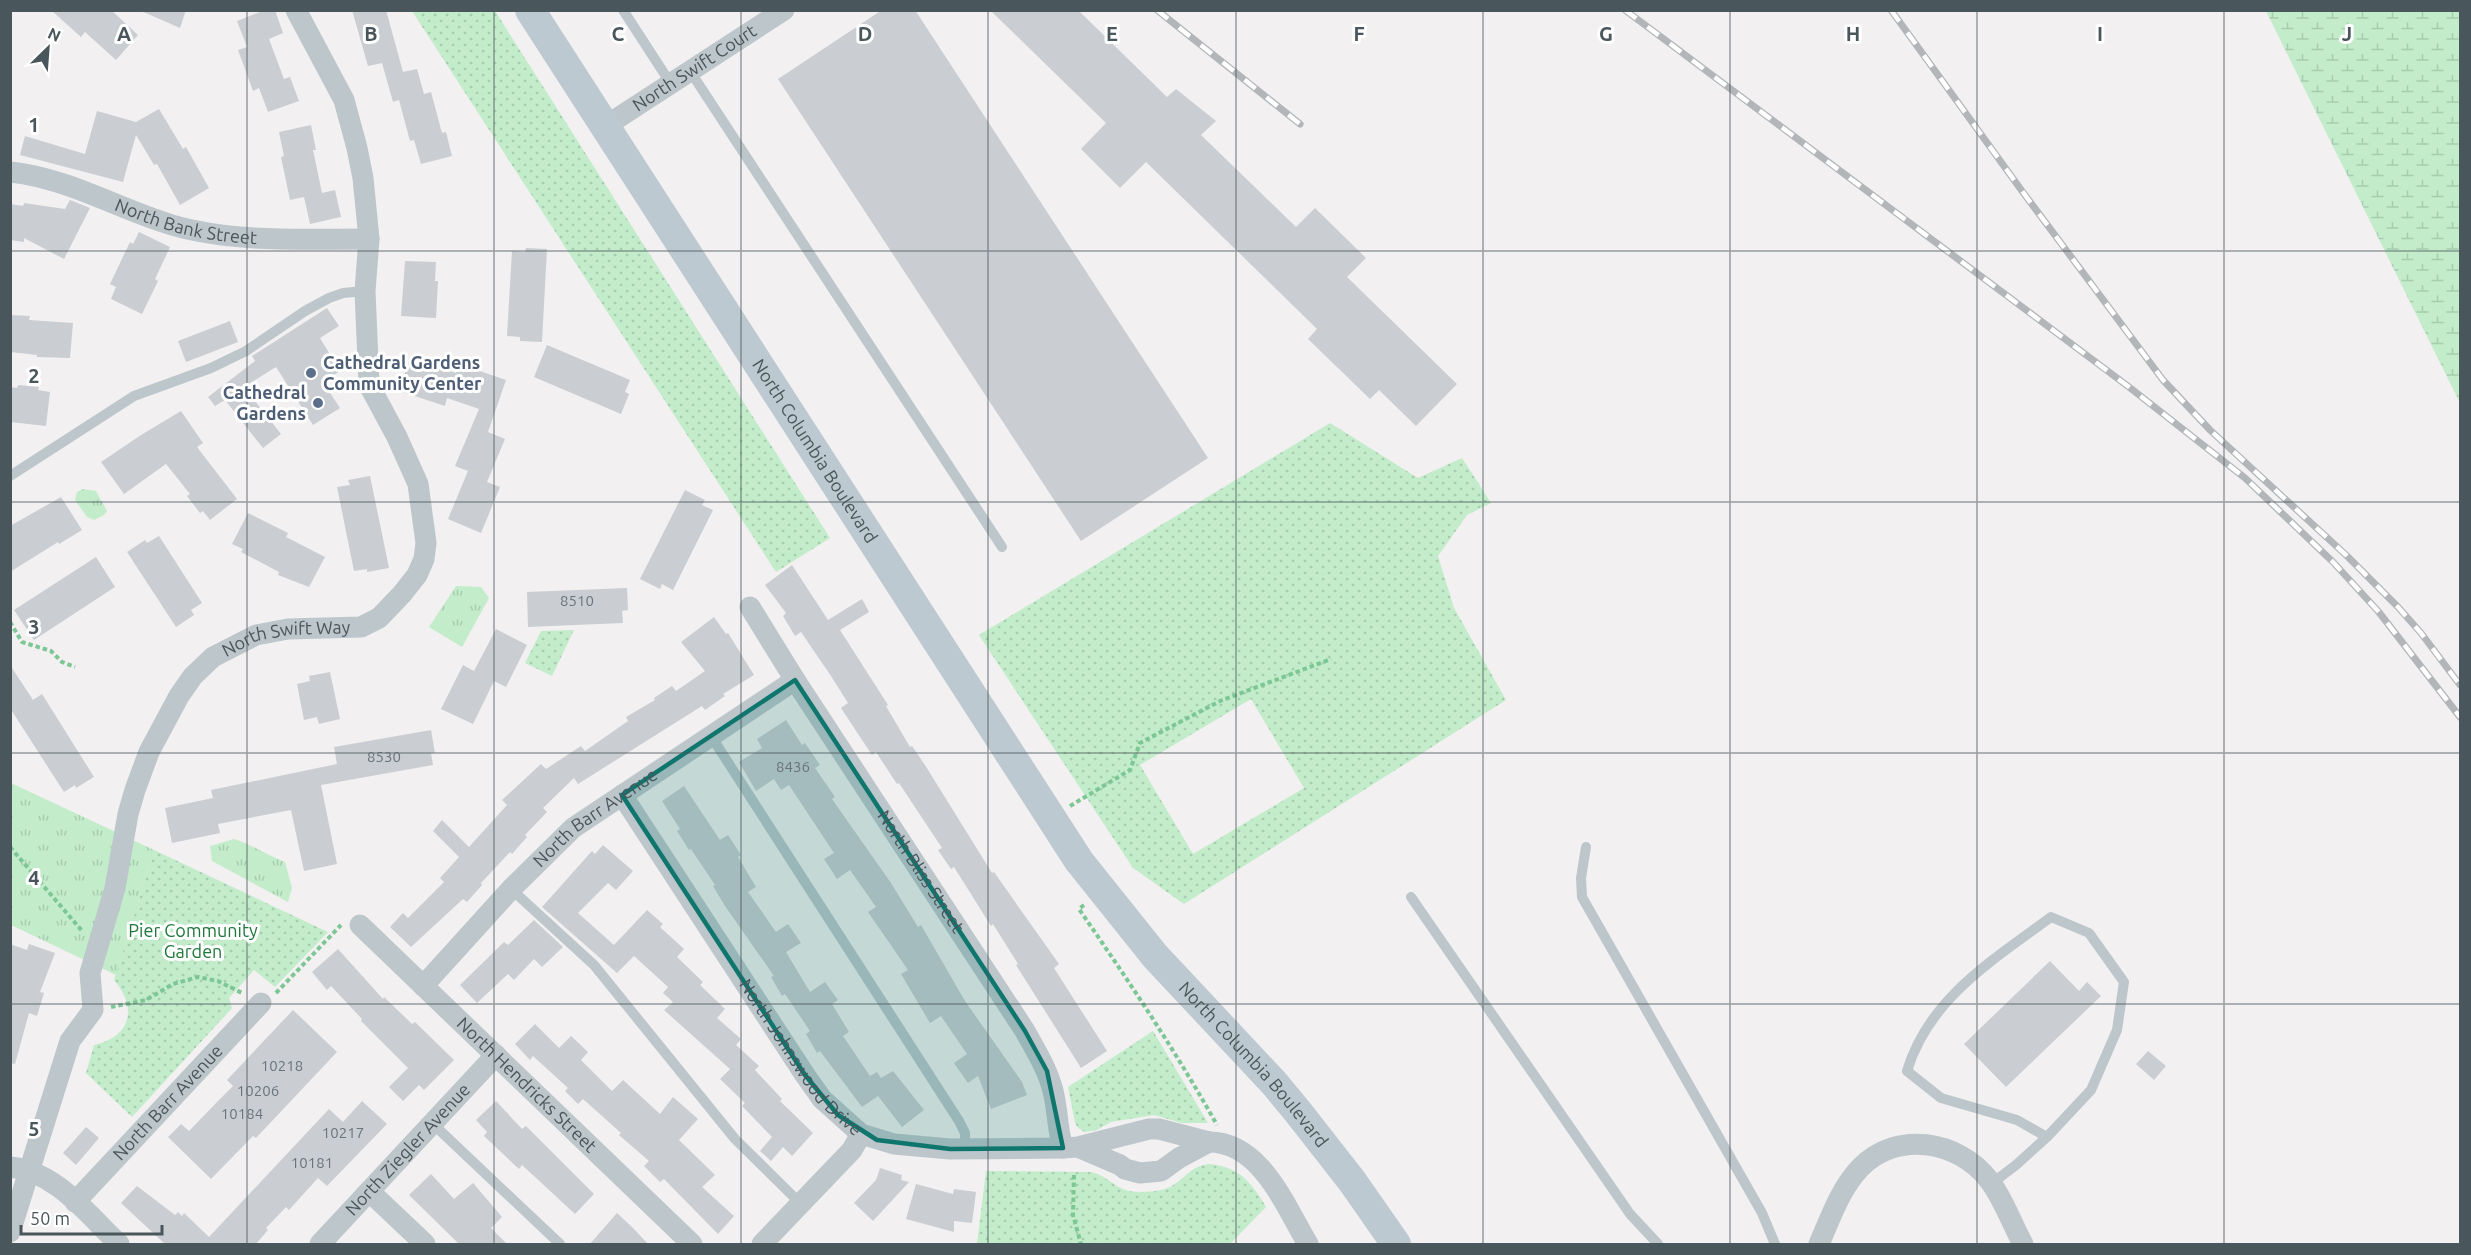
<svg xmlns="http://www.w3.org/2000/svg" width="2471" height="1255" viewBox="0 0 2471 1255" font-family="Ubuntu,sans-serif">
<defs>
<pattern id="grass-dots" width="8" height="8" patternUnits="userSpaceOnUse" patternTransform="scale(1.5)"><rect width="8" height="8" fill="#c2ecca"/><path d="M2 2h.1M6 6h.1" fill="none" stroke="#a8ccb0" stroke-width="1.8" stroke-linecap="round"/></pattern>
<pattern id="wetland-marsh" width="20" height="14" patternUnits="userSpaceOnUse" patternTransform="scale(1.5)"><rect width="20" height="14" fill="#c2ecca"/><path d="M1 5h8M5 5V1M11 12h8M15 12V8" fill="none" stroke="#a8ccb0"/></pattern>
<pattern id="park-tufts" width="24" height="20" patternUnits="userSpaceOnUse" patternTransform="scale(1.5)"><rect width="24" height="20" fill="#c2ecca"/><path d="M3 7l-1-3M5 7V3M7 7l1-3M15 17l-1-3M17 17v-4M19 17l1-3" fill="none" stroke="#a8ccb0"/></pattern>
</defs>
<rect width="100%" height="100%" fill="#f2f0f0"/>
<!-- grass -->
<g fill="url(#grass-dots)" fill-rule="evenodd">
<path d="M412,11h83l335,527 -54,34z"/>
<path d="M1330,423l88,55 44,-20 29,45 -24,12 -29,41 16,52 52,92 -322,204 -51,-36 -154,-233zM1251,699l53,89 -111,66 -53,-89z"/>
<path d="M574,630l-22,46 -27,-13 16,-32z"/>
<path d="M154,850l174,82 -53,55 -21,-17 -25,28 3,10 -100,109 -46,-44 8,-28c37,-8 44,-37 20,-65z"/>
<path d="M1153,1031l55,92h-26l-28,-8 -43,7 -14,8 -12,2 -7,-4 -3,-5 -7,-36z"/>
<path d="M1208,1164c31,2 44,19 58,43l-36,37h-253l9,-73 105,1c15,3 24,16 38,19 13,2 32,1 43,-5 14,-9 19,-19 36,-22z"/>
</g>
<!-- wetland -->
<path fill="url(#wetland-marsh)" d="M2266,11h194v392z"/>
<!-- park -->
<g fill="url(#park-tufts)">
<path d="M83,489l13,2 11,20 -3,4 -10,5 -7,-3 -12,-17 2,-8z"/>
<path d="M456,586l25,1 8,11 -27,49 -33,-20z"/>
<path d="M11,783l143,67 -38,125 -105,-50z"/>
<path d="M234,839c19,6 33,16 51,23l7,26 -4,14 -76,-41 -2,-15z"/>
</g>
<!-- building -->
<g fill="#caced2">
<path d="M51,10h60l27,25 -22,25 -31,-28 -4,5z"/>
<path d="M139,10h47l-6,18z"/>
<path d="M265,10h10l8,23 -14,6 15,40 6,-2 9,24 -31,11 -9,-24 -6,3 -15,-41 9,-3 -10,-26z"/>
<path d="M352,10h34l17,62 14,-3 7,25 7,-2 11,41 4,-1 6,24 -31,8 -7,-24 -4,1 -11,-41 -6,2 -11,-39 -14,3z"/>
<path d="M882,10h33l293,448 -127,83 -303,-462z"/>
<path d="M990,10h88l89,87 9,-8 40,32 -15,14 95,92 19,-19 51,50 -19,19 110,107 -41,42 -37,-36 -9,9 -62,-60 9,-10 -171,-167 -26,26 -39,-39 25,-26z"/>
<path d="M159,109l24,40 3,-2 23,41 -29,17 -23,-41 -3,1 -18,-30 -13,47 -103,-27 5,-19 60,18 12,-43 39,11z"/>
<path d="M311,125l5,25h-3l9,43 13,-3 6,27 -31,7 -6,-27 -14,3 -9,-43 3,-1 -5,-24z"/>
<path d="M70,200l20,8 -26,51 -40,-21v4l-14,-2v-36l13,2 1,-3 41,6z"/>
<path d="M139,232l31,15 -15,32 3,2 -16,33 -31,-15 5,-12 -6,-3 20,-42 3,2z"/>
<path d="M526,248l21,1 -5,93 -22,-1v-4l-13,-1 5,-85 13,1z"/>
<path d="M405,261l31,1 -1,19h3l-2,37 -35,-2z"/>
<path d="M327,308l12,18 -19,12 20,33 -17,11 17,26 -27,17 -37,-58 -32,20 37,47 -18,14 -38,-48 -10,6 -7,-9 47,-36 -3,-5z"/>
<path d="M10,315l20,1 -1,4 44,3 -3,35 -33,-1v-2l-27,-3z"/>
<path d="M230,321l8,21 -52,20 -8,-21z"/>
<path d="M547,345l83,35 -5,12 4,2 -8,20 -87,-37z"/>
<path d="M410,358l46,15 3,-9 47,16 -18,52 17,7 -18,43 13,5 -19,46 -33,-14 20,-48 -13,-5 24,-57 -32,-11 -2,8 -46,-15z"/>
<path d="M18,385l21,2 -1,3 12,2 -4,34 -36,-4v-35l7,1z"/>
<path d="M181,411l22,32 -6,4 40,52 -27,21 -7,-9 -3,2 -13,-17 3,-2 -24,-30 -42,30 -23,-32 40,-27z"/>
<path d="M370,476l19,92 -22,4v-3l-13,2 -17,-84 13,-2 -2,-5z"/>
<path d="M685,490l20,10 -3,5 11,5 -40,80 -11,-6 -2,5 -20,-10z"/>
<path d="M61,497l21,33 -23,14 -1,-2 -48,30v-46z"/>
<path d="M248,513l40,20 -2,4 39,20 -16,30 -31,-12 1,-3 -38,-20 2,-3 -11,-5z"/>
<path d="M159,536l43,67 -11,7 3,5 -18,12 -49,-75 18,-12 2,3z"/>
<path d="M96,557l19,30 -81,53 -20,-30z"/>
<path d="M792,565l36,55 34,-21 7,13 -29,18 48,75 -2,1 24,41 2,-1 13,19 67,108 2,-1 65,92 -5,4 53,83 -26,17 -65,-103 2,-1 -25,-40 -2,2 -37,-59 -3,2 -13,-19 4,-2 -43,-65 -2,1 -21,-32 -4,3 -31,-47 7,-5 -17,-27 -30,-44 -6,4 -12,-20 3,-3 -21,-28z"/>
<path d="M627,588l1,22 -6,1 1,12 -95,4 -1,-35z"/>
<path d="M714,617l12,17 2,-1 26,42 -31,19 2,2 -20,14 -3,-4 -124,78 -4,-6 -31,30 4,4 -22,23 2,2 -15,17 -2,-2 -29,31 1,2 -15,17 -4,-3 -52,48 -21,-20 13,-14 5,5 36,-36 -4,-4 19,-21 -26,-26 9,-11 27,27 38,-42 -5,-5 39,-36 5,5 35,-23 4,5 43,-30 -2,-4 29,-17 -1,-2 18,-12 4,5 29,-20 -24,-29z"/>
<path d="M496,629l31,16 -21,42 -12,-6 -21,43 -32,-15 22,-44 11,6z"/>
<path d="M10,665l23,35 9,-6 52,83 -18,11 -1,-3 -11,7 -54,-84z"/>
<path d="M330,672l10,47 -21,5 -2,-7 -13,3 -7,-36 13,-3 -1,-5z"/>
<path d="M786,720l16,25 3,-2 15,22 -5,3 20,29 -3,2 59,84 27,44 3,-2 44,76 57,81 5,13 -36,14 -13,-33 -10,7 -14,-20 13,-9 -26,-38 -11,7 -29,-49 7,-4 -40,-58 8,-5 -26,-37 -13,9 -13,-20 10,-6 -45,-68 -8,5 -7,-11 -18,12 -17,-29 23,-14 -5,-9z"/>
<path d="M431,730l4,23h-4l2,12 -112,20 16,79 -33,7 -13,-61 -73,14 2,9 -48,10 -7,-35 48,-10 -2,-8 126,-26 -3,-17z"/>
<path d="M684,786l36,54 8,-5 13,20 -3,2 18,30 -8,5 28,40 12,-8 13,19 -15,9 24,40 15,-10 13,18 -6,4 17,28 -6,4 27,40 7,-4 4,6 12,-7 31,39 -22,17 -24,-31 -16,11 -42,-56 -3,2 -11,-19 4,-3 -25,-37 -3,2 -11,-19 3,-1 -49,-70 -12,-20 2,-1 -24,-36 -2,1 -12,-19 3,-2 -18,-28z"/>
<path d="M603,845l30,26 -17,19 -8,-7 -30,30 36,32 33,-35 16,14 -3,3 24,22 -7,8 26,25 -3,3 25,24 -8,9 24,21 -5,6 23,21 -4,4 27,29 -2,2 33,32 -21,23 -9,-9 -12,14 -11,-10 12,-14 -30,-31 3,-3 -25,-24 10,-10 -66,-59 9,-8 -10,-9 5,-6 -34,-31 -17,17 -75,-66 50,-56 3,3z"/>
<path d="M534,920l29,27 -21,20 -8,-8 -20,21 -6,-6 -31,29 -17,-18 44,-43 4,3z"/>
<path d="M10,944l17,6 2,-6 26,9 -15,39 4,1 -7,23 -8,-3 -14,51 -5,-1z"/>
<path d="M338,949l45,50 1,-2 28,27 3,-2 39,38 -30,30 -5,-5 -16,16 -14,-14 19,-19 -47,-47 1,-2 -31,-33 -4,4 -15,-18z"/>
<path d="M2050,961l29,30 8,-9 14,14 -95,91 -42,-43z"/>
<path d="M293,1010l44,42 -81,86 -3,-2 -42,43 -43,-42 13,-13 8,7 28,-29 16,-16 -6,-6z"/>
<path d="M535,1024l24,24 12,-12 17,16 -7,8 31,31 11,-11 37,34 13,-17 25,22 -19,21 36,35 -13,12 32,29 -16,18 -54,-55 -4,3 -16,-16 5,-5 -30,-26 2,-2 -38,-34 -5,5 -13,-13 3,-3 -35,-32 -3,4 -15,-16z"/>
<path d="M2148,1051l18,15 -12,14 -18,-16z"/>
<path d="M362,1101l25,23 -60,62 -9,-8 -29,32 -3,-3 -20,21 2,2 -13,15h-89l-45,-42 16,-17 38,29 3,-3 4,4 2,-3 25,24 120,-128 14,13z"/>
<path d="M496,1101l26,28 4,-3 68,68 -19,20 -53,-49 -3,4 -35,-33 3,-4 -11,-12z"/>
<path d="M86,1127l13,11 -23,27 -13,-12z"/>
<path d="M880,1168l22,7 -1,5 8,2 -36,39 -19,-18 22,-23z"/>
<path d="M431,1174l23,25 19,-16 29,34 -11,11 17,17h-48l-51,-50z"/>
<path d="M916,1184l37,10 1,-5 22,3 -4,31 -18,-2v11l-48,-13z"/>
<path d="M617,1213l15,14 17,18h-60z"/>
</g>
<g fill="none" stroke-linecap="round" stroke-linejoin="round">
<!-- path -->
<g stroke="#7cc795" stroke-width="4" stroke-dasharray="4.5 3" stroke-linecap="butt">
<path d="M10,622l12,20 29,9 11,11 13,5"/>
<path d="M1070,806l60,-36 10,-27 80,-42 111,-42"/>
<path d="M10,847l73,85"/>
<path d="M1084,905l-5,4c49,71 96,141 138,216"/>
<path d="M276,993l65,-68"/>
<path d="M111,1007l35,-7 27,-16 25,-7 20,4 26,13"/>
<path d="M1074,1175l-1,40 8,29"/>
</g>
<!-- service -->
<g stroke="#bcc6cb" stroke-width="10">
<path d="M623,10l48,74"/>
<path d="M690,71l312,476"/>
<path d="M10,476l124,-80 77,-28 35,-17 59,-40 24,-13 14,-5 22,-2"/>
<path d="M711,736l248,385 6,12v16"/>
<path d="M1586,847l-5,31 1,19 180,316 13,31"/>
<path d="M511,889l83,76 141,174 66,65"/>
<path d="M1411,897l219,317 28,30"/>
<path d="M433,1124l127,120"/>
<path d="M1991,1184l25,-19 31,-28 44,-47 26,-60 7,-48 -35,-49 -38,-16c-58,43 -122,81 -144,154l34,27 76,22 30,17"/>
</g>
<!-- minor -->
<g stroke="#bcc6cb" stroke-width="21">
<path id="s1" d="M604,127l180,-117"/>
<path id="s2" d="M10,172c58,6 108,37 162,53 61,18 134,14 197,14"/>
<path id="s3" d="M750,607l45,73 230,351c11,20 23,39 28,60 5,19 4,38 10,57"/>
<path id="s4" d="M622,795l183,280 17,24 39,35 33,10 56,5 113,-1 15,-1 71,-18h10l50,13 -30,16 -18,13 -21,2 -15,-4 -5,-4 -42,-18"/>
<path id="s5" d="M360,925l332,319"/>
<path id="s6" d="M423,986l88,-97 62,-61 222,-148"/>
<path d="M1209,1142c52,0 76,64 99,102"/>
<path d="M10,1167c46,4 78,48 109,77"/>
<path d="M370,1192l55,52"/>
<path id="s7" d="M75,1202l186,-199"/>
<path id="s8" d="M10,1232l60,-191 23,-31 -3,-37 25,-85 13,-74 7,-24 14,-38 30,-56 14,-20 20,-19 43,-22 32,-6 73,-2 18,-9 23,-24 15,-19 7,-16 2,-16 -8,-59 -21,-47 -28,-52 -4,-94 4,-52 -6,-61 -6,-30 -13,-48 -48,-90"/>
<path id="s9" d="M320,1244l176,-189"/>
<path d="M762,1244l90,-94 9,-16"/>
<path d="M1819,1244c11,-25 21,-55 41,-76 36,-38 98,-28 129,12 14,18 23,44 34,64"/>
</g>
<!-- secondary -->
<path stroke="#bdc9d0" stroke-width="30" id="s10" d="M530,10l549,851 76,95 119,127 24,29 54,69 44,63"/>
<!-- rail casing -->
<g stroke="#b2b6b9" stroke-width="7">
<g id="rail">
<path d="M1157,10l143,114"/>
<path d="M1625,10l504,377 116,91 88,84 45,49 82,106"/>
<path d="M1891,10l131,181 141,189 47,50 136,125 52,52 23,26 39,52"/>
</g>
</g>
<!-- rail -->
<use href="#rail" stroke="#fff" stroke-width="4.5" stroke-dasharray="14" stroke-linecap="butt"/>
</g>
<!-- marked area -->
<path fill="#0f766e" fill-opacity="0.2" stroke="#0f766e" stroke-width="4.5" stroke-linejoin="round" d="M795,680l230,351 22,40 16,77 -113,1 -73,-9 -39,-25 -33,-40 -183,-280z"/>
<!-- grid -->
<path fill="none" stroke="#49565b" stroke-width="1.5" stroke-opacity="0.55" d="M247,10v1234M494,10v1234M741,10v1234M988,10v1234M1236,10v1234M1483,10v1234M1730,10v1234M1977,10v1234M2224,10v1234M10,251h2450M10,502h2450M10,753h2450M10,1004h2450"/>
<!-- markers -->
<g fill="#5c6f8a" stroke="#fff" stroke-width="2">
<circle cx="311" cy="373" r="6"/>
<circle cx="318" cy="403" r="6"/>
</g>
<g text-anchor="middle" stroke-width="6" stroke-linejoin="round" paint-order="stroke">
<!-- number labels -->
<g font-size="15" fill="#697479">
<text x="577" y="606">8510</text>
<text x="384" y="762">8530</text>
<text x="793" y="772">8436</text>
<text x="282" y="1071">10218</text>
<text x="258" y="1096">10206</text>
<text x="242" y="1119">10184</text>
<text x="343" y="1138">10217</text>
<text x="312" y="1168">10181</text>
</g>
<!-- street labels -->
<g font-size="18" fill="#49565b" stroke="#fff">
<text dy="6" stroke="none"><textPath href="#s1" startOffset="108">North Swift Court</textPath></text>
<text dy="6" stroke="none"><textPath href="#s2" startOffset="184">North Bank Street</textPath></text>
<text dy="6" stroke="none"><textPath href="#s10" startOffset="525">North Columbia Boulevard</textPath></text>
<text dy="6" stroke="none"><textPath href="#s8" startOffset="698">North Swift Way</textPath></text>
<text dy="6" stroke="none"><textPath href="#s6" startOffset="242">North Barr Avenue</textPath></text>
<text dy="6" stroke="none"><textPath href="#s3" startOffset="315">North Bliss Street</textPath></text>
<text dy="6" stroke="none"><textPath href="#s4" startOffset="318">North Johnswood Drive</textPath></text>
<text dy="6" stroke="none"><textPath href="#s10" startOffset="1281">North Columbia Boulevard</textPath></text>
<text dy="6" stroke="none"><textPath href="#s5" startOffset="231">North Hendricks Street</textPath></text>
<text dy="6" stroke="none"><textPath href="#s7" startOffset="136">North Barr Avenue</textPath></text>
<text dy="6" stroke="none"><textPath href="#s9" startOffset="129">North Ziegler Avenue</textPath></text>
</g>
<!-- service labels -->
<g font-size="18" font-weight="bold" fill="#4e5e75" stroke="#fff" text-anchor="start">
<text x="323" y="369">Cathedral Gardens<tspan x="323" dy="21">Community Center</tspan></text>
<text x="306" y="399" text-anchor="end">Cathedral<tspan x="306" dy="21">Gardens</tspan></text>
</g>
<!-- park labels -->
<g font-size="18" fill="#1f783b" stroke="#fff">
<text x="193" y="937">Pier Community<tspan x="193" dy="21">Garden</tspan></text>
</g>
</g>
<g font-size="20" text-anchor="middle" font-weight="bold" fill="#49565b" stroke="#fff" stroke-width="6" stroke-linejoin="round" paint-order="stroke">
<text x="124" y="41">A</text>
<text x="371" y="41">B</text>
<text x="618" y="41">C</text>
<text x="865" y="41">D</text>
<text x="1112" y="41">E</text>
<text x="1359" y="41">F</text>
<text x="1606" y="41">G</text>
<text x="1853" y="41">H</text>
<text x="2100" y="41">I</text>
<text x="2347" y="41">J</text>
<text x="34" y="132">1</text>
<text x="34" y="383">2</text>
<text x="34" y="634">3</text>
<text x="34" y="885">4</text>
<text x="34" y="1136">5</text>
</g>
<!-- border -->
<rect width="2471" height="1255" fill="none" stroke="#49565b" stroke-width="24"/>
<!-- north arrow -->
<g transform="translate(48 48) rotate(25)" stroke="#ffffff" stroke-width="4.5" paint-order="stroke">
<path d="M0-4.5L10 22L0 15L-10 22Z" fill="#49565b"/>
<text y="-9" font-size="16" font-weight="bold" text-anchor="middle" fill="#49565b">N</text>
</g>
<!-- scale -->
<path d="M21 1225v9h141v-9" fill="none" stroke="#49565b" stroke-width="3"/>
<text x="30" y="1225" font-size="18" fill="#49565b" stroke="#ffffff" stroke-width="4.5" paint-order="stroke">50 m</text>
</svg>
